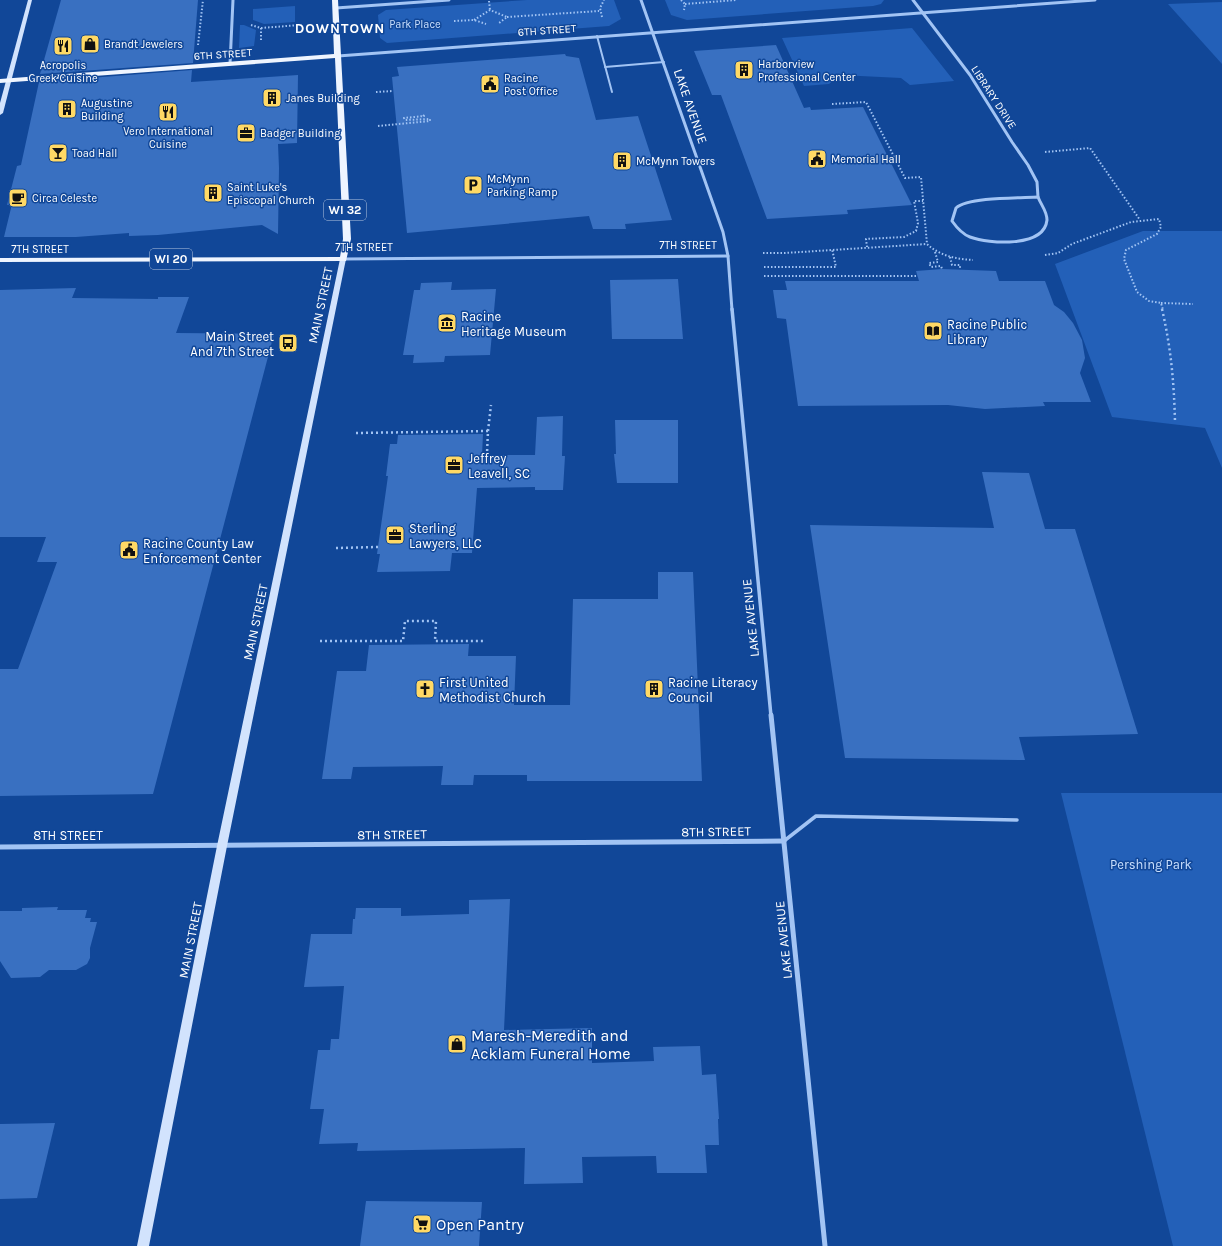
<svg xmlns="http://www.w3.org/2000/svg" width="1222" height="1246" viewBox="0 0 1222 1246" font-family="Karla,sans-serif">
<rect width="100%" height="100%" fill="#114798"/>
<!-- green -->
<g fill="#2360b8">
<path d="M527,0h87l7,19 -12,7 -222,17 -7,-5 -2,-23 8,-5z"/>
<path d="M665,0h219l-3,4 -8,2 -186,14 -16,-5z"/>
<path d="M1222,2v62l-54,-60z"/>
<path d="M295,6v16l-31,2 -11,-4v-11z"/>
<path d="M240,25h4l12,5 -2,16 -15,2z"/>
<path d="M912,28l42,53 -44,4 -9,-7 -61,-3 -11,9 -25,2 -22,-48z"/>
<path d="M1143,231h79v237l-17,-40 -93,-11 -57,-153z"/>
<path d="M1061,793h161v453h-49z"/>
</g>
<!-- building -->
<g fill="#3970c1">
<path d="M61,0h137l-5,63 -153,11z"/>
<path d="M776,45l28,63 6,-1 1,3 52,-3 49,98 -65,5 1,4 -81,5 -46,-124h-9l-18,-44z"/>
<path d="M565,54l1,2 13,2 17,62 42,-4 34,104 -47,4 1,5h-33l-4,-13 -182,17 -15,-156 7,-1 -2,-9z"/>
<path d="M192,70l-1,12 107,-7 -1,68 -19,1 1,24 -1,66 -16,-9 -104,10 -29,1v-3l-53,4h-72l8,-33 -5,1 10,-39 4,-1 18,-83z"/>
<path d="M942,269l54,2 3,10h46l9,24 10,7 9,11 9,17 3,18 -5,15 11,29h-48l2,4 -60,3 -37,-4 -150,1 -12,-87 -9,-1 -4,-28h14l-2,-9h134l-3,-10z"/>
<path d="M678,279l5,60h-71l-2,-59z"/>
<path d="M452,282l-1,8 45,-1 -6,66 -45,1 -1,6 -31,1 1,-8h-11l11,-65h6l1,-7z"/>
<path d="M76,288l-4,10 86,1v-2h31l-13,36 98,1 -121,460 -153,2v-127h18l39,-107h-20l9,-25h-46v-247z"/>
<path d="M563,416l-1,40h3l-2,34h-28v-3l-58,1 -5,65h-20l-2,18 -73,1 3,-18h-3l11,-78h-2l4,-32h7l1,-9 85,-1 -1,21h53l2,-38z"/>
<path d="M615,420h63v63h-61l-3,-29h2z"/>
<path d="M982,472l47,1 16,56h30l63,205 -119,3 6,23 -180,-2 -35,-233 184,3z"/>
<path d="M658,572h35l9,209h-175v-6h-53l-1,10h-32l2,-19 -90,1 -2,12h-29l15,-108h29l3,-26 100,-1 -1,12h48l-2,49h56l3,-106h85z"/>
<path d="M510,899l-6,131 88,-2v35l62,-2 -1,-14 47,-1 2,29 14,-1 3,45h-1l1,26h-14l2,28h-50l-1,-17 -74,1 1,26 -59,1 1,-36 -168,3 1,-8 -39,1 5,-35h-14l8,-59h12l1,-11h8l5,-53 -40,1 7,-53h41l1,-15h2l1,-11h45v8l68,-2v-14z"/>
<path d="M58,907l-1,3h30l-2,8h6l-1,4h7l-7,26v10l-3,6 -11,6h-27l-9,7 -29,1 -11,-17v-50h22v-3z"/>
<path d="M55,1123l-18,75 -37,1v-75z"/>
<path d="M366,1201l116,1 -3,44h-119z"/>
</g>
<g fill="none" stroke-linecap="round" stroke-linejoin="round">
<!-- path-far1 -->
<g stroke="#a2c4f4" stroke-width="2" stroke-dasharray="1.5 2" stroke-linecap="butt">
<path d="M681,0l4,4 -1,6"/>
<path d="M489,1l1,9"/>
<path d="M685,4l51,-4"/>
<path d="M507,17l92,-6"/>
<path d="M602,17l-2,-9 4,-8"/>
<path d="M474,20l16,-10 17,7 -8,6"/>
<path d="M454,21l20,-1 12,4"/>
<path d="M251,25l10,3 39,-3"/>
<path d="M261,28v14"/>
<path d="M198,45l5,-45"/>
<path d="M376,92l17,-1"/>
<path d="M832,104l34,-2 39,76 16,-1 6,67c13,12 29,15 46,16"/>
<path d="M378,126l52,-5v-2l-25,1 -1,-2 20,-2 -1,-1"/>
<path d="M1045,152l45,-4 50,72"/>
<path d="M867,247l-1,-8 38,-2 12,-6 2,-8 -4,-22h9"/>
<path d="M935,252l3,10 -9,1 2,4 10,-1 1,3"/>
<path d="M763,253h22l142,-9"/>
<path d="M1045,255l13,-2 14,-9 59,-22 28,-3 2,8 -4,7 -31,16 -2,9 13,33 12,9 12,2 2,7"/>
<path d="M950,257l2,8h8v4"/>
<path d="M764,267h72l-4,-18"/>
<path d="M764,276h153"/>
<path d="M1161,303l32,1"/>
</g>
<!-- path -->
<g stroke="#a2c4f4" stroke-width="2.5" stroke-dasharray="2 3" stroke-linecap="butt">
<path d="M1162,309c9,39 12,73 13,113"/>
<path d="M488,431l3,-26"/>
<path d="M356,433l132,-2 -1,22"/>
<path d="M336,548l42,-1"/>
<path d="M320,641h83l2,-20h31l-1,20h48"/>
</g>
<!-- lane-far1 -->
<g stroke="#a2c4f4" stroke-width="2">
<path d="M597,36l15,56"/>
<path d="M605,67l59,-5"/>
</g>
<!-- lane -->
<path stroke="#a2c4f4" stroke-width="3.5" d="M784,841l32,-25 201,4"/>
<!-- street-far2 -->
<g stroke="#a2c4f4" stroke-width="3">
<path d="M641,0l82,232 5,24 4,54"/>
<path d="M913,0l57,75 42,67 16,23 9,17 1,15"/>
<path d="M336,8l113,-8"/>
<path d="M338,56l757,-56"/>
<path d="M230,64l3,-64"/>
<path d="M1038,197c3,8 9,14 9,23 -3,28 -58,24 -77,17 -8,-3 -13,-9 -18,-16l4,-13c12,-11 64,-10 82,-11z"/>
<path d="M343,259l385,-3"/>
</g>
<!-- street-far1 -->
<path stroke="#a2c4f4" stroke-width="3.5" d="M732,309l39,407"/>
<!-- street -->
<g stroke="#a2c4f4" stroke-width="5">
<path d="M771,715l54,531"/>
<path d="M0,847l784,-6"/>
</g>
<!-- secondary -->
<g fill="#d2e3fd" fill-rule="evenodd">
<path d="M28,0h4l-29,113 -3,2v-12z"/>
<path d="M343,257l3,2 -119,587 -78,400h-12l80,-400 123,-587z"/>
</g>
<!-- primary -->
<path fill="#eff5ff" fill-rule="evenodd" d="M332,0h6l13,239 -5,22 -346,1v-4l340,-1 3,-18 -8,-181 -335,25v-4l334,-25z"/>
</g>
<!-- icons -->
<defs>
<g id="shop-square" transform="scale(1)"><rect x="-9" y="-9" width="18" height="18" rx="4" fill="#ffd965" stroke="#114798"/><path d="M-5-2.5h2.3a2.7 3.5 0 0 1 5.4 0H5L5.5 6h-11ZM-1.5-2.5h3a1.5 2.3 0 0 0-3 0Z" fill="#111"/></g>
<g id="restaurant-square" transform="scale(1)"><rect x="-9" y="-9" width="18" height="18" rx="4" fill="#ffd965" stroke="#114798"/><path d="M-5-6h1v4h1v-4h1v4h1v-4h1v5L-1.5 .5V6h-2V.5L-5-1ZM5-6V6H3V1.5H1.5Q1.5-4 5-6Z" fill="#111"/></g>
<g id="building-square" transform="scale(1)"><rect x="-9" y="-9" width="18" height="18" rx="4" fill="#ffd965" stroke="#114798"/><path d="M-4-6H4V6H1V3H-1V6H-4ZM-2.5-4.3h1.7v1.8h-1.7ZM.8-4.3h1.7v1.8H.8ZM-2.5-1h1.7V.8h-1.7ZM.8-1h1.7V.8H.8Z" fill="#111"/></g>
<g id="civic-square" transform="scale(1)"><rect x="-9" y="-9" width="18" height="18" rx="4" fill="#ffd965" stroke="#114798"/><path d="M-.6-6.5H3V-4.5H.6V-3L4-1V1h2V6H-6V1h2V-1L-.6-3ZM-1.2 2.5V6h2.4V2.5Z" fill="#111"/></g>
<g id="office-square" transform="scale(1)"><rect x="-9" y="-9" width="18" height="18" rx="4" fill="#ffd965" stroke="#114798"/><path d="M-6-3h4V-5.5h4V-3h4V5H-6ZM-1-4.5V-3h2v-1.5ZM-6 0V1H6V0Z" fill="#111"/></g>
<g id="bar-square" transform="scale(1)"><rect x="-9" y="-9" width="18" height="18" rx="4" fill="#ffd965" stroke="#114798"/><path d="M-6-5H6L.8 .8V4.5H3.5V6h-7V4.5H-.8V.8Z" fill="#111"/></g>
<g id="parking-square" transform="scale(1)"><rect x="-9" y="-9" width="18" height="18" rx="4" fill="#ffd965" stroke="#114798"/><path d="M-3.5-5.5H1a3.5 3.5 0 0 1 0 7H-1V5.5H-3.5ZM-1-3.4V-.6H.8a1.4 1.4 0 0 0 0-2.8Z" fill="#111"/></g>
<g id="cafe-square" transform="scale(1)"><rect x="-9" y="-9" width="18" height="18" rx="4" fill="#ffd965" stroke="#114798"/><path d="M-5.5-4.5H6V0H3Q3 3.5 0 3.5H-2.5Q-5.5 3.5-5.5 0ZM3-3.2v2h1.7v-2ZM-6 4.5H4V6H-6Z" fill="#111"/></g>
<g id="museum-square" transform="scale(1)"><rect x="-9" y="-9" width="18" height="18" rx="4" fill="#ffd965" stroke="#114798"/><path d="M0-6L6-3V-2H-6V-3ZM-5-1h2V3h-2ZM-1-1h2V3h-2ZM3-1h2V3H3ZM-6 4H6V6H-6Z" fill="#111"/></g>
<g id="library-square" transform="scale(1)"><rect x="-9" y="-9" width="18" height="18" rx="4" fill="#ffd965" stroke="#114798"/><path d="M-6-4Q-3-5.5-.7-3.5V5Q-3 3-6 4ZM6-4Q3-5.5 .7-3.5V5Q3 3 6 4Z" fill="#111"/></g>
<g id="bus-square" transform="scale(1)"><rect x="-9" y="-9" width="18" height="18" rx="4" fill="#ffd965" stroke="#114798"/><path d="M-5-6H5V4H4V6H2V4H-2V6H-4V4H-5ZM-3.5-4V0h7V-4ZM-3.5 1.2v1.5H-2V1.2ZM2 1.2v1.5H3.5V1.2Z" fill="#111"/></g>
<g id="church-square" transform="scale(1)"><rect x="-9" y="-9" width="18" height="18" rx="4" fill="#ffd965" stroke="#114798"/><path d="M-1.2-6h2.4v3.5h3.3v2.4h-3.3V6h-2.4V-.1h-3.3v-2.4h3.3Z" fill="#111"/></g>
<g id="supermarket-square" transform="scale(1)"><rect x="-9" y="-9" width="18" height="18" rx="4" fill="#ffd965" stroke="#114798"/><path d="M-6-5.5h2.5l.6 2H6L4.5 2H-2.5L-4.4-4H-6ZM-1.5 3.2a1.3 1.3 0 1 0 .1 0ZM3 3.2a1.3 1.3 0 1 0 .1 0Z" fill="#111"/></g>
</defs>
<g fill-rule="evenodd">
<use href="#shop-square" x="90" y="44"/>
<use href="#restaurant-square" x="63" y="46"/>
<use href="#building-square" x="744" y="70"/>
<use href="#civic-square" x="490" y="84"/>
<use href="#building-square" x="272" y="98"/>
<use href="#building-square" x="67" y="109"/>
<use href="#restaurant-square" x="168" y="112"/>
<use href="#office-square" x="246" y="133"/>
<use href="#bar-square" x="58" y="153"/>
<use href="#civic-square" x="817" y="159"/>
<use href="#building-square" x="622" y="161"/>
<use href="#parking-square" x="473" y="185"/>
<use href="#building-square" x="213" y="193"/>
<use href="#cafe-square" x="18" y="198"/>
<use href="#museum-square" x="447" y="323"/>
<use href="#library-square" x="933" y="331"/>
<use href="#bus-square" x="288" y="343"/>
<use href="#office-square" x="454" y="465"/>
<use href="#office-square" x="395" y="535"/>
<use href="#civic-square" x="129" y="550"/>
<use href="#church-square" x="425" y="689"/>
<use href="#building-square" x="654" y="689"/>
<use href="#shop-square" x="457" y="1044"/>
<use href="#supermarket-square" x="422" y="1224"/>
</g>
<g text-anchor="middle" stroke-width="3" stroke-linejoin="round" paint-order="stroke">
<!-- far-park labels -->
<g font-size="11" fill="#cae0fe" stroke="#114798">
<text x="415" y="28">Park Place</text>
</g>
<!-- far-street labels -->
<g font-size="11" fill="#fff" stroke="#114798">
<text transform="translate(547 30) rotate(-4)" y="4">6TH STREET</text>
<text transform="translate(223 54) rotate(-4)" y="4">6TH STREET</text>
<text transform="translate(994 97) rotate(57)" y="4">LIBRARY DRIVE</text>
<text x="688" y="249">7TH STREET</text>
<text x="364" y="251">7TH STREET</text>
<text x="40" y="253">7TH STREET</text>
</g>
<!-- far-poi labels -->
<g font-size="11" fill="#fff" stroke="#114798" text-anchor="start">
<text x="104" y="48">Brandt Jewelers</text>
<text x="758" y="68">Harborview<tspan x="758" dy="13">Professional Center</tspan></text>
<text x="63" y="69" text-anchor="middle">Acropolis<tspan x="63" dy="13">Greek Cuisine</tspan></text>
<text x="504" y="82">Racine<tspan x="504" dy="13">Post Office</tspan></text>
<text x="286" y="102">Janes Building</text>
<text x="81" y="107">Augustine<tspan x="81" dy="13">Building</tspan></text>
<text x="168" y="135" text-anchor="middle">Vero International<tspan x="168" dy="13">Cuisine</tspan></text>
<text x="260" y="137">Badger Building</text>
<text x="72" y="157">Toad Hall</text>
<text x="831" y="163">Memorial Hall</text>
<text x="636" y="165">McMynn Towers</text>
<text x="487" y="183">McMynn<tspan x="487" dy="13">Parking Ramp</tspan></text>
<text x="227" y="191">Saint Luke's<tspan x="227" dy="13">Episcopal Church</tspan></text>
<text x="32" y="202">Circa Celeste</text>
</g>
<!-- shield labels -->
<g fill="#114798" stroke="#b8c8e0" stroke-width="1">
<rect x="324" y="200" width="42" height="20" rx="3"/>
<rect x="150" y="249" width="42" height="20" rx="3"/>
</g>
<g font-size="12" font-weight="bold" fill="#fff">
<text x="345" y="214">WI 32</text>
<text x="171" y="263">WI 20</text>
</g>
<!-- street labels -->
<g font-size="13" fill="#fff" stroke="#114798">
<text transform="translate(691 106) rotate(71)" y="5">LAKE AVENUE</text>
<text transform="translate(320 305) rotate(-78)" y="5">MAIN STREET</text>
<text transform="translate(750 618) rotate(-96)" y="5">LAKE AVENUE</text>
<text transform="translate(255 622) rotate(-78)" y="5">MAIN STREET</text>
<text transform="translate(716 831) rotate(-1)" y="5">8TH STREET</text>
<text transform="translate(392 834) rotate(-1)" y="5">8TH STREET</text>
<text x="68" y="840">8TH STREET</text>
<text transform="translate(190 940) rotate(-79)" y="5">MAIN STREET</text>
<text transform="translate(783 940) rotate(-96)" y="5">LAKE AVENUE</text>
</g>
<!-- poi labels -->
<g font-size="13" fill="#fff" stroke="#114798" text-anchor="start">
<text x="461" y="321">Racine<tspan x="461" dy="15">Heritage Museum</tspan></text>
<text x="947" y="329">Racine Public<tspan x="947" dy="15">Library</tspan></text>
<text x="274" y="341" text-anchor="end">Main Street<tspan x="274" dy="15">And 7th Street</tspan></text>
<text x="468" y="463">Jeffrey<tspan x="468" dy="15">Leavell, SC</tspan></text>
<text x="409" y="533">Sterling<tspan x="409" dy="15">Lawyers, LLC</tspan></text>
<text x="143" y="548">Racine County Law<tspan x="143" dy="15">Enforcement Center</tspan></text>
<text x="439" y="687">First United<tspan x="439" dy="15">Methodist Church</tspan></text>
<text x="668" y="687">Racine Literacy<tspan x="668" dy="15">Council</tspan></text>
</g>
<!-- park labels -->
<g font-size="13" fill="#cae0fe" stroke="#114798">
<text x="1151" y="869">Pershing Park</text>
</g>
<!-- far-district labels -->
<g font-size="14" font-weight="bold" letter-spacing="1" fill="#fff" stroke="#114798">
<text x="340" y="33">DOWNTOWN</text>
</g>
<!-- near-poi labels -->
<g font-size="16" fill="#fff" stroke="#114798" text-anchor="start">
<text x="471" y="1041">Maresh-Meredith and<tspan x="471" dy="18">Acklam Funeral Home</tspan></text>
<text x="436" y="1230">Open Pantry</text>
</g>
</g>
</svg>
